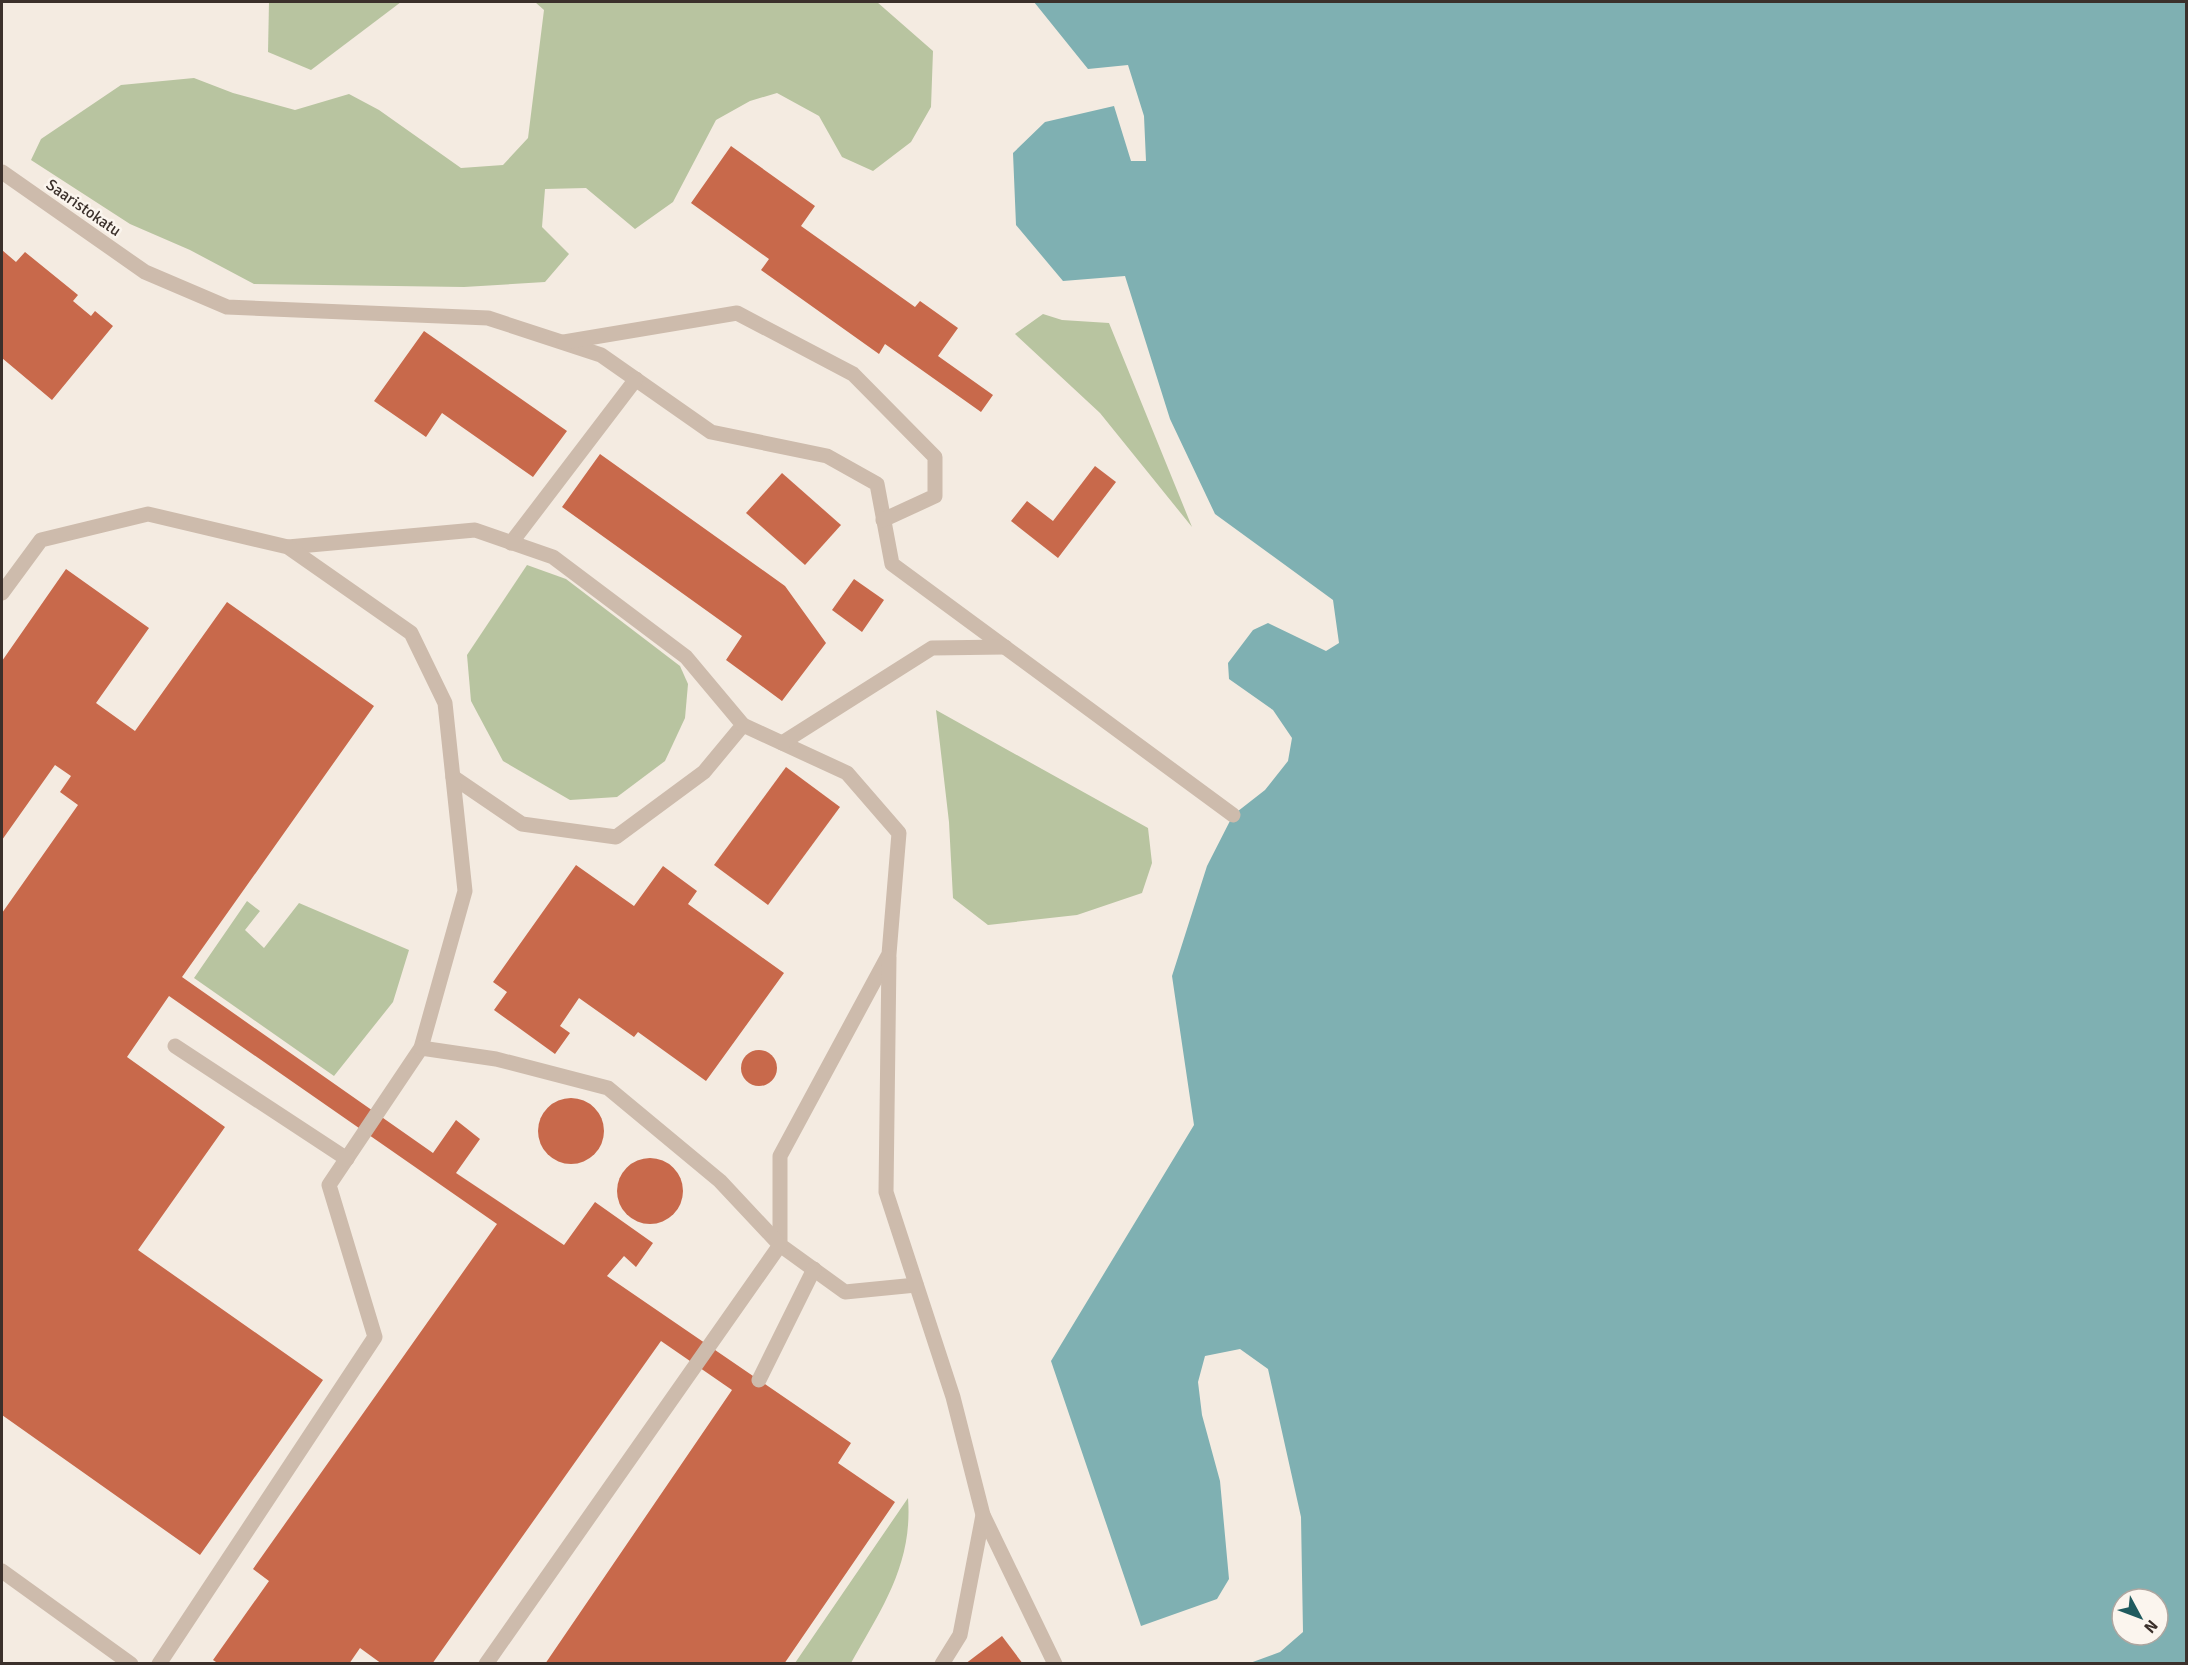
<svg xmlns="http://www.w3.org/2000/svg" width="2188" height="1665" viewBox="0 0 2188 1665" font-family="Signika,sans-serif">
<rect width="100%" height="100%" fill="#f4ebe1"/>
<!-- green -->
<g fill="#b8c4a0">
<path d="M269,2h132l-90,68 -43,-18z"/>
<path d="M535,2h342l56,49 -2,56 -20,35 -38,29 -31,-14 -23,-41 -42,-23 -27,8 -34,19 -43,82 -38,27 -49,-41 -41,1 -3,38 27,27 -24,28 -81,5 -210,-3 -64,-34 -60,-26 -99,-64 10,-21 80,-54 73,-7 39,15 62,17 54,-16 30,16 82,58 42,-3 25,-27 16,-128z"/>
<path d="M1043,314l19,6 47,3 83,204 -92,-114 -85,-79z"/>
<path d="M527,565l39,14 114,87 8,18 -3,34 -20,43 -48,36 -47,3 -67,-39 -32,-60 -4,-46z"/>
<path d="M936,710l212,118 4,35 -10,30 -65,22 -89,10 -35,-27 -4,-76z"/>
<path d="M247,901l13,10 -15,19 19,18 35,-45 110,47 -16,52 -59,74 -140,-98z"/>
<path d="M908,1498c5,66 -26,110 -57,165h-56z"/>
</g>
<!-- water -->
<path fill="#7fb0b2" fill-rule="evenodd" d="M1034,2h1152v1661h-936l30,-11 23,-20 -2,-115 -33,-148 -28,-20 -35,7 -7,26 4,33 18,66 9,98 -12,20 -76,27 -90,-265 143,-236 -22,-149 35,-110 26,-51 32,-25 23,-29 4,-23 -19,-28 -44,-31 -1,-16 25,-33 15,-7 58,28 13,-8 -6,-43 -118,-86 -45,-95 -45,-143 -62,5 -47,-56 -3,-72 32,-31 69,-16 17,55h15l-2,-45 -16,-51 -40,4zM2122,1599h36v36h-36z"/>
<!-- building -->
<g fill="#c8694b">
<path d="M731,146l84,60 -14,20 114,81 5,-6 38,27 -20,28 55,39 -12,17 -96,-68 -6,10 -118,-84 8,-11 -78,-56z"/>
<path d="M2,250l14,12 9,-10 53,43 -5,6 18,15 4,-5 18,15 -61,74 -50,-42z"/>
<path d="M424,331l143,100 -34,46 -91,-64 -16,24 -52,-36z"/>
<path d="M600,454l185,132 41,57 -44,58 -56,-41 16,-24 -180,-129z"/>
<path d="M1095,466l21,16 -58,76 -47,-37 16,-20 26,20z"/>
<path d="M782,473l59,52 -36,40 -59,-52z"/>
<path d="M66,569l83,59 -53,75 39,28 92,-129 147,104 -192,271 251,176 23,-33 24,19 -24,34 108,72 31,-43 58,41 -17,24 -12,-11 -17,20 244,167 -13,20 57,39 -111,162h-239l187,-274 -71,-49 -229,323h-50l-22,-16 -11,16h-130l-6,-4 56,-79 -16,-12 244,-345 -328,-228 -42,61 98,70 -87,123 185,130 -123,175 -198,-140v-502l76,-108 -18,-13 11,-16 -16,-11 -53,75v-179z"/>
<path d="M854,579l30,21 -22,32 -30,-22z"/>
<path d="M786,767l54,40 -72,98 -54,-40z"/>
<path d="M576,865l58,41 29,-40 34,25 -9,13 96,69 -78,108 -68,-49 -4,5 -55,-39 -19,28 10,7 -15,21 -61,-44 13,-18 -14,-10z"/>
<circle cx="759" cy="1068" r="18"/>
<circle cx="571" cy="1131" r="33"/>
<circle cx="650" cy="1191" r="33"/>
<path d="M1002,1636l21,28h-58z"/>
</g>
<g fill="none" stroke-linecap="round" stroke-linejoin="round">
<!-- minor -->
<g stroke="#cdbbac" stroke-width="15">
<path d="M2,172l143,100 82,35 261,11 113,37 110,77 116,24 50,28 15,80 341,251"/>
<path d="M564,342l173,-29 116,61 82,83v39l-52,24"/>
<path d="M511,543l125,-164"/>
<path d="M288,547l187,-17 78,27 133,100 57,68 -39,47 -88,65 -94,-13 -69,-47"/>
<path d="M2,593l39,-53 107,-26 140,33 123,86 34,70 20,188 -44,157 -92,137 46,152 -216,327"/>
<path d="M743,725l104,48 52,60 -10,121 -109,202v89l65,47 71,-7"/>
<path d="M782,743l150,-95 73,-1"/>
<path d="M889,957l-3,235 67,205 30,118 -23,120 -18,29"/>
<path d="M175,1046l172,113"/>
<path d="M421,1048l75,11 112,29 112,93 60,64 -294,419"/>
<path d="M759,1380l55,-111"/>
<path d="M983,1515l72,149"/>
<path d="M2,1571l129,93"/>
</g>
</g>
<g text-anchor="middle" stroke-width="5" stroke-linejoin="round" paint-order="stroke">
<!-- street labels -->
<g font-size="16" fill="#3b302b" stroke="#fbf5ee">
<text transform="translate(84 207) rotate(35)" y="6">Saaristokatu</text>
</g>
</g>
<!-- border -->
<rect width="2188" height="1665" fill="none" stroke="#3b302b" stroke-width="6"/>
<!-- north arrow -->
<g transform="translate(2140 1617) rotate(131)"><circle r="28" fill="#fbf5ee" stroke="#aea6a0" stroke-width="1.5"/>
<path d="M0-4.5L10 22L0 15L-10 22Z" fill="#1f5a5e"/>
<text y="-9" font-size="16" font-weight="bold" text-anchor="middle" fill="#3b302b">N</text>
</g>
</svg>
